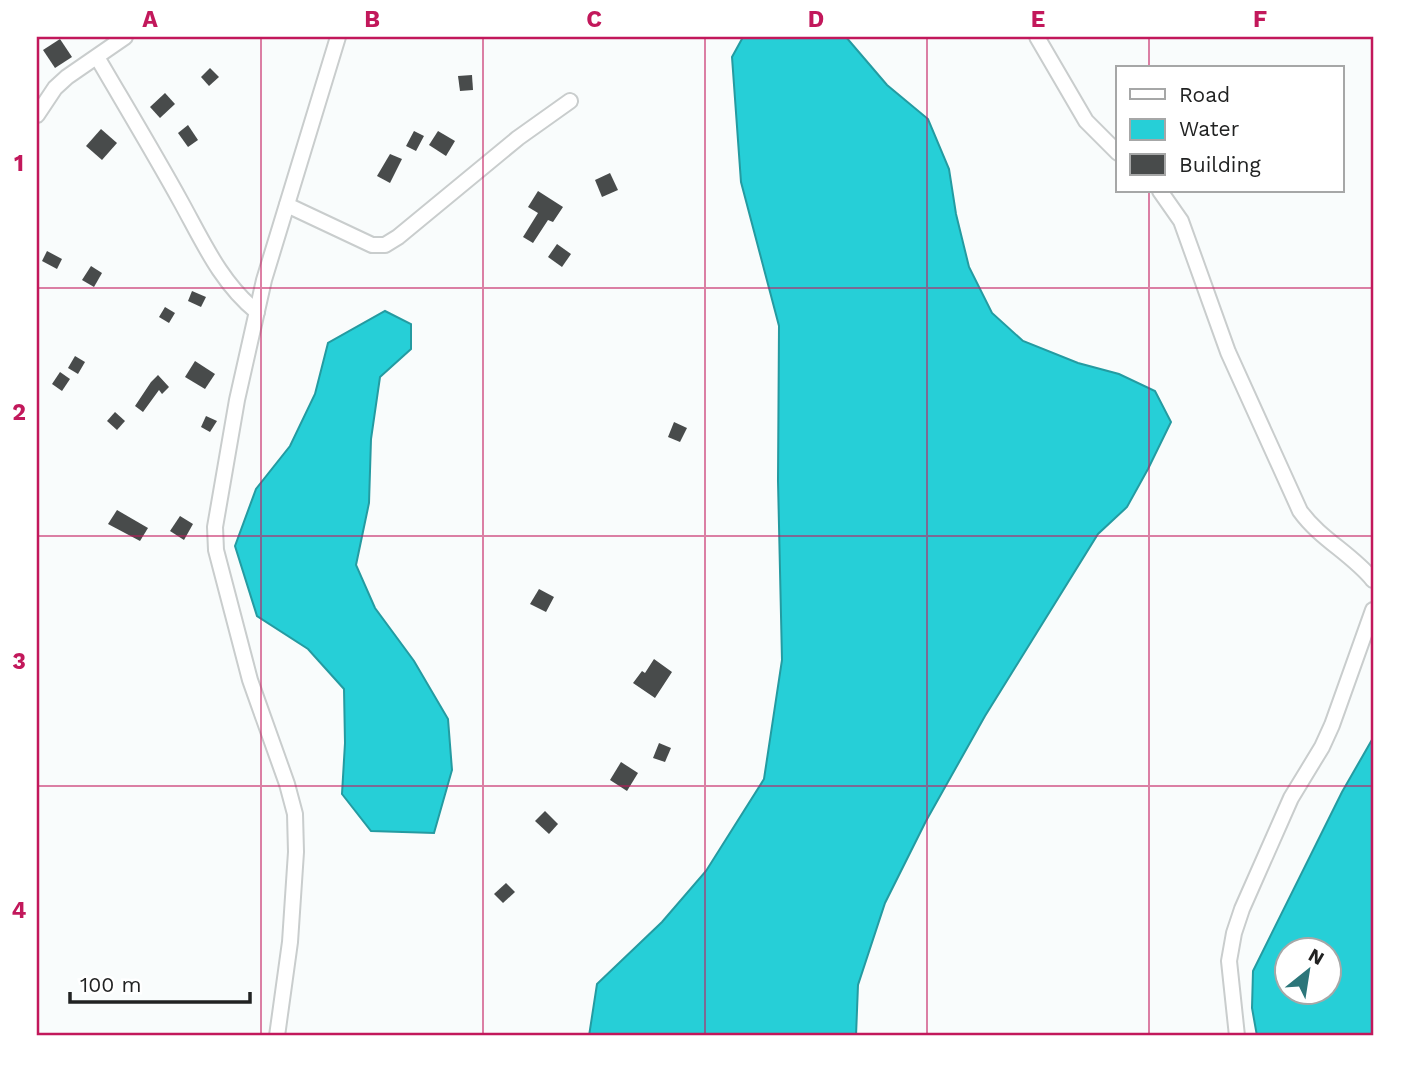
<svg xmlns="http://www.w3.org/2000/svg" width="1410" height="1073" viewBox="0 0 1410 1073" font-family="'Work Sans',sans-serif">
<rect width="100%" height="100%" fill="#f9fcfc"/>
<!-- water -->
<g fill="#26cfd7" stroke="#249ba1" stroke-width="2" fill-rule="evenodd">
<path d="M743,37h103l41,48 41,34 21,50 7,45 13,53 23,46 31,28 55,22 41,11 36,17 16,31 -23,47 -21,38 -29,27 -113,182 -59,105 -41,82 -27,82 -2,51h-267l8,-52 65,-62 44,-51 58,-92 18,-119 -4,-179 1,-155 -38,-144 -9,-125z"/>
<path d="M385,311l26,13v25l-31,28 -9,62 -2,64 -13,62 19,43 39,53 34,58 4,51 -18,63 -63,-2 -29,-37 3,-51 -1,-54 -36,-40 -51,-33 -22,-70 21,-57 34,-43 25,-52 13,-51z"/>
<path d="M1373,738v298h-116l-5,-28 1,-37 89,-179zM1288,950h42v42h-42z"/>
</g>
<!-- building -->
<g fill="#484b4b">
<path d="M60,39l12,18 -17,11 -12,-18z"/>
<path d="M210,68l9,9 -10,9 -8,-9z"/>
<path d="M472,75l1,15 -13,1 -2,-15z"/>
<path d="M165,93l10,11 -15,14 -10,-11z"/>
<path d="M188,125l10,15 -10,7 -10,-14z"/>
<path d="M101,129l16,14 -15,17 -16,-14z"/>
<path d="M414,131l10,5 -8,15 -10,-5z"/>
<path d="M438,131l17,10 -9,15 -17,-11z"/>
<path d="M390,154l12,5 -12,24 -13,-7z"/>
<path d="M610,173l8,17 -16,7 -7,-17z"/>
<path d="M538,191l25,16 -10,15 -5,-2 -15,23 -10,-6 15,-24 -10,-6z"/>
<path d="M557,244l14,10 -9,13 -14,-10z"/>
<path d="M47,251l15,8 -5,10 -15,-8z"/>
<path d="M91,266l11,7 -8,14 -12,-7z"/>
<path d="M192,291l14,6 -5,10 -13,-6z"/>
<path d="M165,307l10,6 -6,10 -10,-6z"/>
<path d="M75,356l10,6 -7,12 -10,-6z"/>
<path d="M195,361l20,13 -10,15 -20,-12z"/>
<path d="M60,372l10,7 -8,12 -10,-7z"/>
<path d="M158,375l11,12 -7,7 -3,-4 -16,22 -8,-6 16,-24z"/>
<path d="M115,412l10,9 -8,9 -10,-9z"/>
<path d="M206,416l11,5 -7,11 -9,-5z"/>
<path d="M674,422l13,6 -7,14 -12,-5z"/>
<path d="M117,510l31,18 -8,13 -32,-17z"/>
<path d="M180,516l13,8 -9,16 -14,-9z"/>
<path d="M539,589l15,8 -8,15 -16,-8z"/>
<path d="M654,659l18,13 -17,26 -22,-15 9,-12 3,2z"/>
<path d="M659,743l12,5 -6,14 -12,-4z"/>
<path d="M621,762l17,11 -11,18 -17,-11z"/>
<path d="M545,811l13,13 -9,10 -14,-13z"/>
<path d="M506,883l9,9 -12,11 -9,-9z"/>
</g>
<g fill="none" stroke-linecap="round" stroke-linejoin="round">
<!-- minor casing -->
<g stroke="#c9cdcd" stroke-width="18">
<g id="minor">
<path d="M1037,37l49,84 32,32"/>
<path d="M97,57c28,48 57,96 84,145 22,40 40,81 76,110"/>
<path d="M37,115l18,-27 12,-11 58,-40"/>
<path d="M1160,191l21,30 47,131 72,159c20,28 52,43 73,69"/>
<path d="M287,205l85,40h13l13,-8 120,-99 52,-37"/>
<path d="M277,1036l13,-94 6,-90 -1,-38 -8,-30 -37,-104 -34,-130 -1,-23 22,-127 27,-120 74,-243"/>
<path d="M1237,1036l-8,-75 5,-28 8,-24 49,-111 31,-51 10,-22 41,-115"/>
</g>
</g>
<!-- minor -->
<use href="#minor" stroke="#fff" stroke-width="14"/>
</g>
<!-- grid -->
<path fill="none" stroke="#c2185b" stroke-width="2" stroke-opacity="0.55" d="M261,37v999M483,37v999M705,37v999M927,37v999M1149,37v31M1149,191v845M37,288h1336M37,536h1336M37,786h1336"/>
<!-- border -->
<rect width="1410" height="1073" fill="none" stroke="#ffffff" stroke-width="77"/>
<!-- legend -->
<rect x="1116" y="66" width="228" height="126" fill="#ffffff" stroke="#a6a7a7" stroke-width="2"/>
<rect x="1130" y="89" width="35" height="10" fill="#ffffff" stroke="#a6a7a7" stroke-width="2"/>
<text x="1179" y="102" font-size="21" fill="#212222">Road</text>
<rect x="1130" y="119" width="35" height="21" fill="#26cfd7" stroke="#a6a7a7" stroke-width="2"/>
<text x="1179" y="136" font-size="21" fill="#212222">Water</text>
<rect x="1130" y="154" width="35" height="21" fill="#484b4b" stroke="#a6a7a7" stroke-width="2"/>
<text x="1179" y="172" font-size="21" fill="#212222">Building</text>
<!-- north arrow -->
<g transform="translate(1308 971) rotate(30)"><circle r="33" fill="#ffffff" stroke="#a6a7a7" stroke-width="2"/>
<path d="M0-5L12 26L0 18L-12 26Z" fill="#2c767a"/>
<text y="-10" font-size="19" font-weight="bold" text-anchor="middle" fill="#212222">N</text>
</g>
<!-- scale -->
<path d="M70 992v10h180v-10" fill="none" stroke="#212222" stroke-width="3.5"/>
<text x="80" y="992" font-size="21" fill="#212222" stroke="#ffffff" stroke-width="5" paint-order="stroke">100 m</text>
<rect x="38" y="38" width="1334" height="996" fill="none" stroke="#c2185b" stroke-width="2.5"/>
<g font-size="23" text-anchor="middle" font-weight="bold" fill="#c2185b">
<text x="150" y="27">A</text>
<text x="372" y="27">B</text>
<text x="594" y="27">C</text>
<text x="816" y="27">D</text>
<text x="1038" y="27">E</text>
<text x="1260" y="27">F</text>
<text x="19" y="171">1</text>
<text x="19" y="420">2</text>
<text x="19" y="669">3</text>
<text x="19" y="918">4</text>
</g>
</svg>
